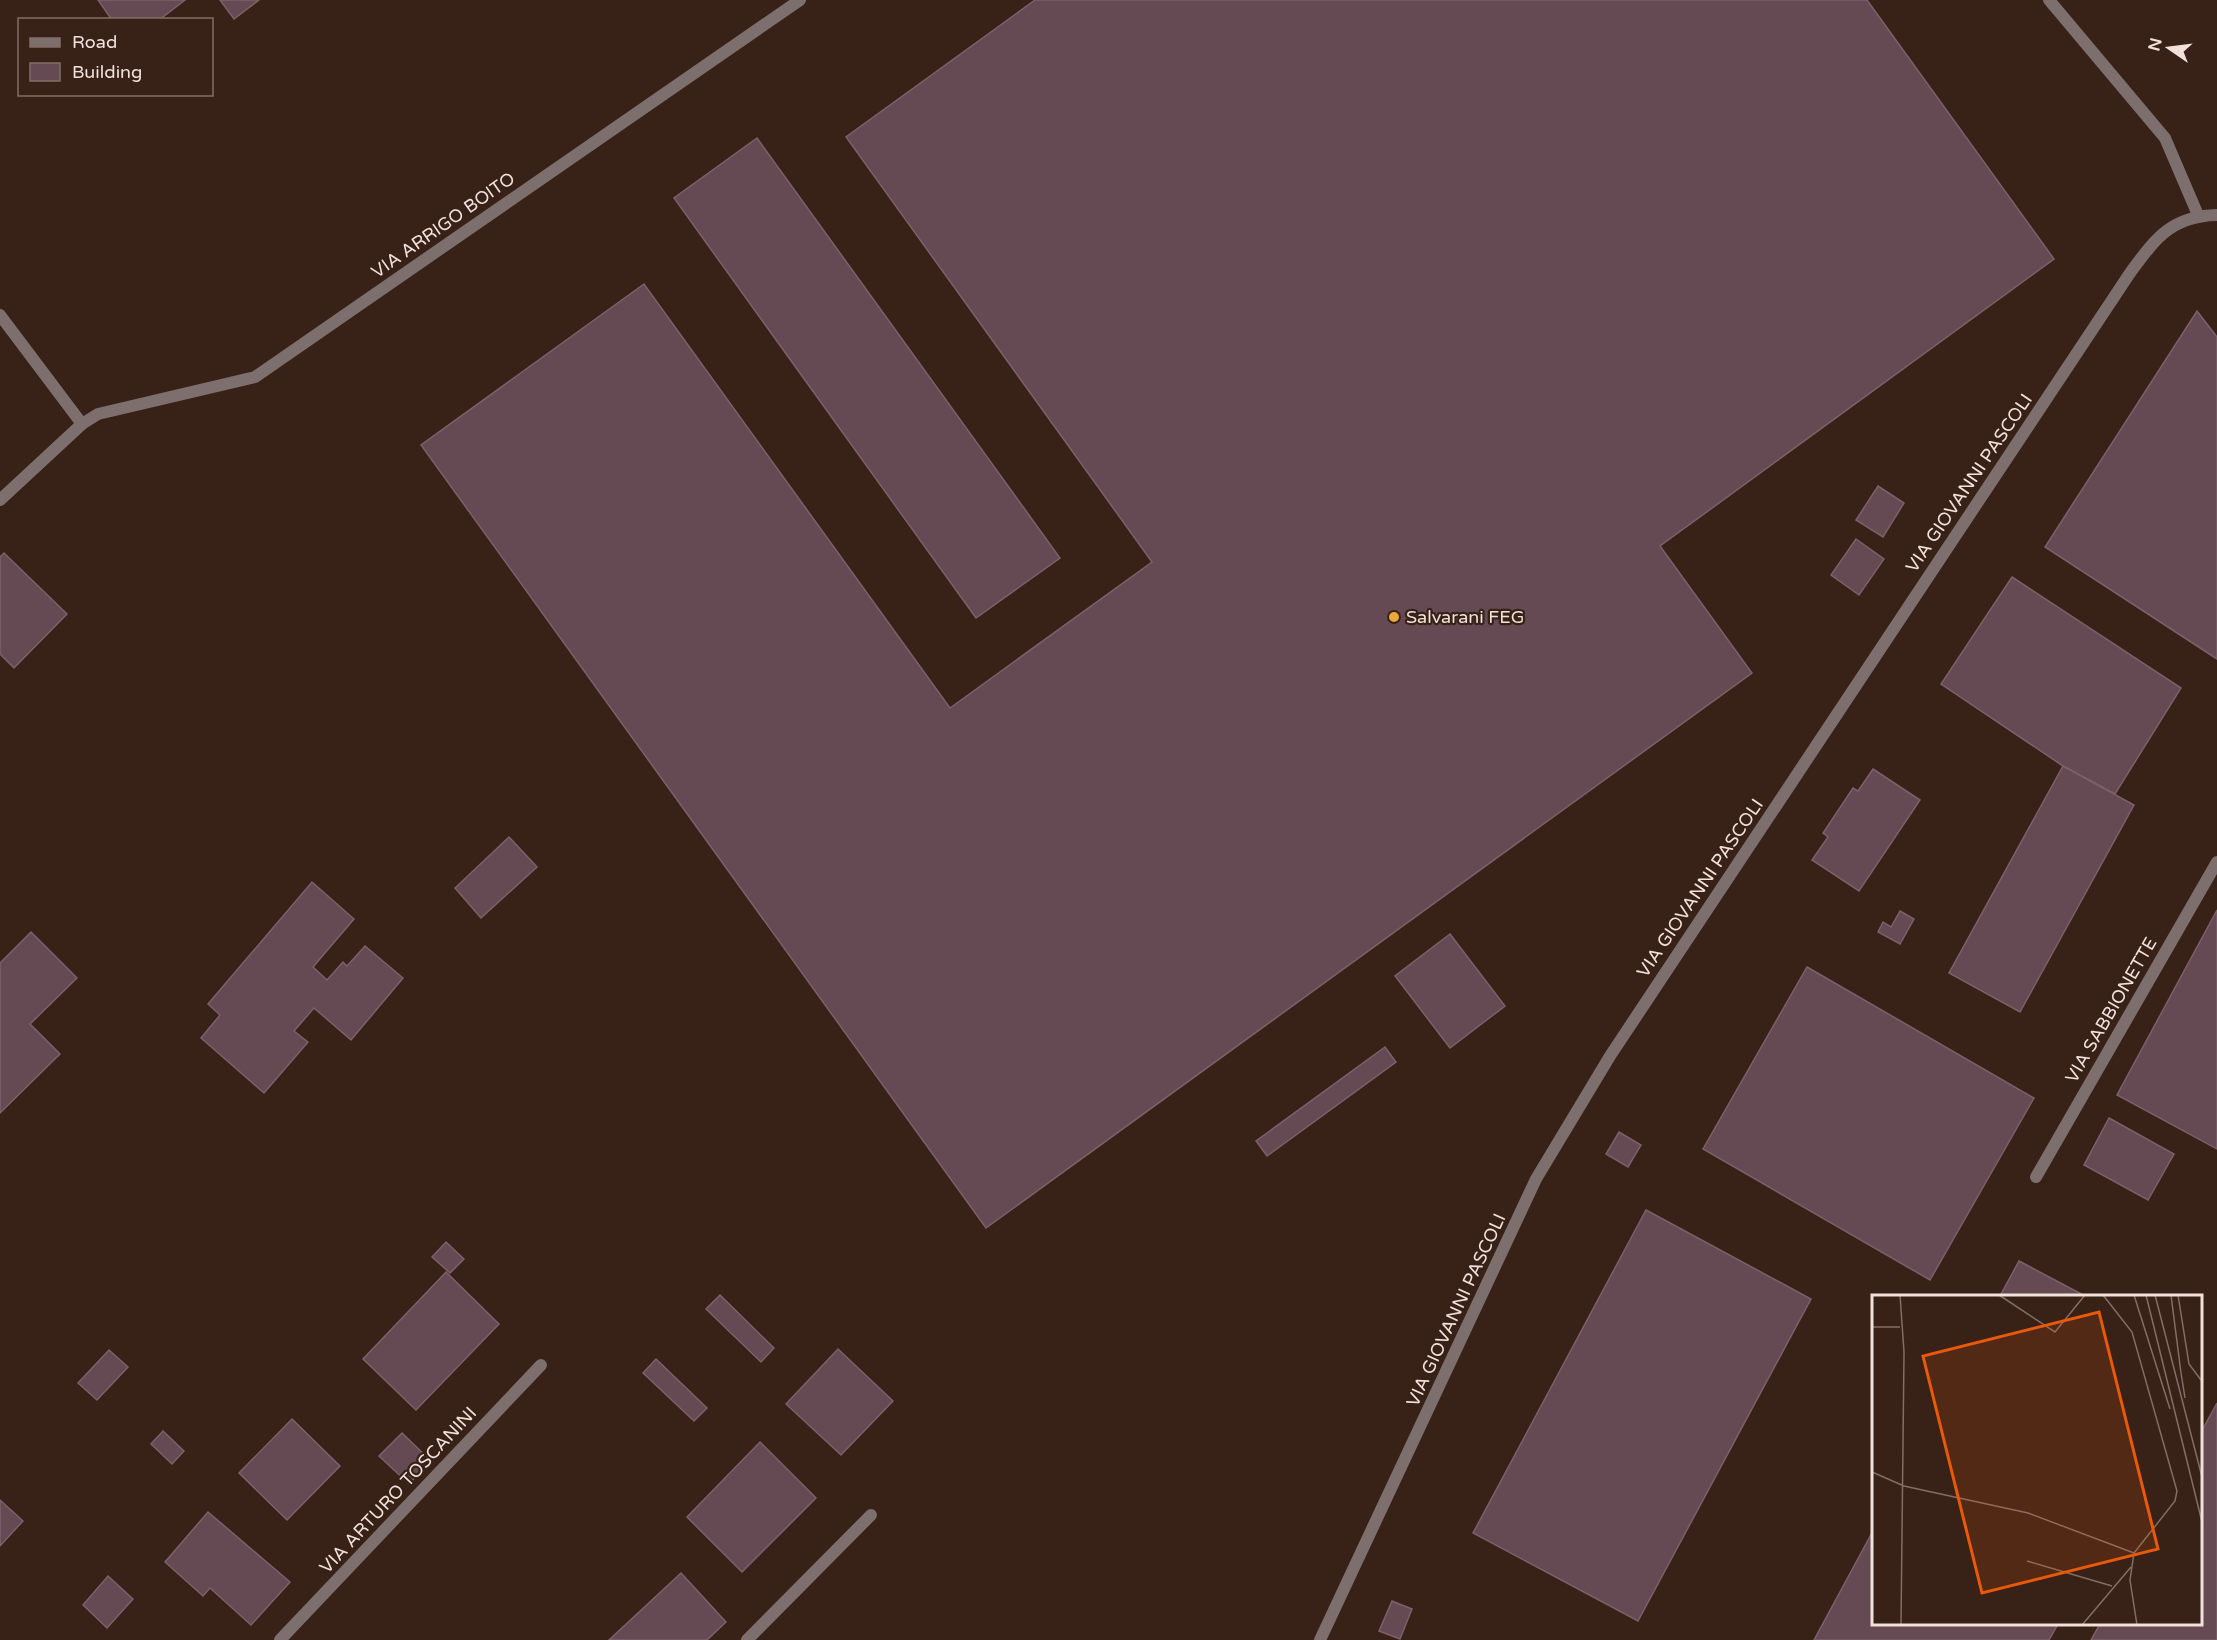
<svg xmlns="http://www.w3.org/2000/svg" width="2217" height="1640" viewBox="0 0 2217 1640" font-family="'Varela Round',sans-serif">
<rect width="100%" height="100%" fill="#382117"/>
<!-- building -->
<g fill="#654a54" stroke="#7c606a" stroke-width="1.5">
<path d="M98,0h87l-26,20h-47z"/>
<path d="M220,0h39l-25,19z"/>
<path d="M1035,0h832l187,259 -394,287 92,127 -766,555 -565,-783 223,-161 306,424 202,-146 -306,-425z"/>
<path d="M757,138l303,420 -84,60 -302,-420z"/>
<path d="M2197,311l20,26v322l-172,-112z"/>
<path d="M1878,486l26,17 -21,34 -27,-17z"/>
<path d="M1856,539l28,20 -25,36 -28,-20z"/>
<path d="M4,553l63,61 -53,54 -14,-14v-97z"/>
<path d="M2012,577l169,111 -66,106 -52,-28 -122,-82z"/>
<path d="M2063,766l71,39 -114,207 -71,-39z"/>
<path d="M1873,769l47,31 -61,91 -47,-31 16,-23 -5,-4 30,-45 5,3z"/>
<path d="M509,837l28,30 -56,51 -26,-30z"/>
<path d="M312,882l42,37 -41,48 14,13 16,-18 4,4 18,-20 38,32 -52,62 -37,-32 -20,23 14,11 -44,51 -63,-55 19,-23 -12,-11z"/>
<path d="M2217,910v239l-100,-54z"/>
<path d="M1900,911l14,8 -14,25 -22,-12 5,-10 8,5z"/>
<path d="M31,932l46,46 -47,46 30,30 -60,59v-150z"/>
<path d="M1450,934l55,72 -55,42 -55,-72z"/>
<path d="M1807,967l227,131 -104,182 -227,-131z"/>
<path d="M1385,1047l11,15 -129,94 -11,-15z"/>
<path d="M2109,1118l65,36 -26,46 -64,-35z"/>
<path d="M1619,1132l22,13 -13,22 -22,-13z"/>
<path d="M1646,1210l165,89 -173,322 -165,-88z"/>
<path d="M446,1242l18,17 -14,14 -18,-16z"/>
<path d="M2019,1261l66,35h-85z"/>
<path d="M446,1272l53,52 -83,86 -53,-51z"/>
<path d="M720,1295l54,53 -13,14 -55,-53z"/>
<path d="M838,1349l55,52 -52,54 -55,-51z"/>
<path d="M109,1350l19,17 -31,33 -19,-17z"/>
<path d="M656,1359l51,49 -13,13 -51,-48z"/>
<path d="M2217,1403v237h-126l9,-16h100v-190z"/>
<path d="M292,1419l48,47 -53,54 -48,-47z"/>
<path d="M163,1431l21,20 -12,13 -21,-20z"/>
<path d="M402,1433l29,28 -22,23 -30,-28z"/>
<path d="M760,1442l56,56 -74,74 -55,-55z"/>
<path d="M0,1500l23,21 -23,25z"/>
<path d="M208,1512l82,70 -39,43 -41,-37 -7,8 -38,-34z"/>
<path d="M1874,1529v95h184l-9,16h-235z"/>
<path d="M681,1573l45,49 -19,18h-98z"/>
<path d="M108,1576l25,23 -26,29 -24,-23z"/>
<path d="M1392,1601l20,8 -12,30 -21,-8z"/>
</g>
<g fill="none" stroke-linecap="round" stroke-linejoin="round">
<!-- service -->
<g stroke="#7d6f6d" stroke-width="12">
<path d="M82,424l16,-10 157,-37 545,-377"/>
<path d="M280,1640l261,-275"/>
<path d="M747,1640l124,-125"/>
</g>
<!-- minor -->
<g stroke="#7d6f6d" stroke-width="12">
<path d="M2049,0l116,138 33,77"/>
<path d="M0,315l82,109 -82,76"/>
<path d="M2036,1177l181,-315"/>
<path d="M1320,1640l216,-461 74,-123 520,-783c25,-34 41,-57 87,-58"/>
</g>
</g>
<!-- markers -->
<circle fill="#eda83b" stroke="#382117" stroke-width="2" cx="1394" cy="617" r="6"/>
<g text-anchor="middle" stroke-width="4.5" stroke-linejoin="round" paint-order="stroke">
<!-- street labels -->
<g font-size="18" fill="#f1e1da" stroke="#382117">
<text transform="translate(443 225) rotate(-35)" y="6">VIA ARRIGO BOITO</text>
<text transform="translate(1969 483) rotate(-56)" y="6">VIA GIOVANNI PASCOLI</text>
<text transform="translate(1700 888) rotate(-56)" y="6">VIA GIOVANNI PASCOLI</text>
<text transform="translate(2111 1010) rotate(-60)" y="6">VIA SABBIONETTE</text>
<text transform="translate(1456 1310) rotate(-65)" y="6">VIA GIOVANNI PASCOLI</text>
<text transform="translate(398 1490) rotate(-47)" y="6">VIA ARTURO TOSCANINI</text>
</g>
<!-- poi labels -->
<g font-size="18" fill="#f1e1da" stroke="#382117" text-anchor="start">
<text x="1406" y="623">Salvarani FEG</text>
</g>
</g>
<!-- overview -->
<g transform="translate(1872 1295)">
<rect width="330" height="330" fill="#382117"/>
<path fill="none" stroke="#826e65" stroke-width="1.5" d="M28,0l4,57 -3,273M127,0l56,37 30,-37M231,0l29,37 45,159 -2,10 -41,52M262,0l36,114M274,0l56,227M283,0l47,182M299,0l10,78M306,0l11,69 12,16M0,32h28M330,68v20M309,78l4,25M0,177l32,14 124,27 106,40M262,258l-4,27 7,45M155,266l85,25M210,330l49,-58"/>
<path fill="#e8590c" fill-opacity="0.15" stroke="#e8590c" stroke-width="3" d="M227,17l59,237 -176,44 -59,-237z"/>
<rect width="330" height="330" fill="none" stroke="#f1e1da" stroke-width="3"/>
</g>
<!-- legend -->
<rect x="18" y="18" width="195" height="78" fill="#382117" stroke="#826e65" stroke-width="1.5"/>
<rect x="30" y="38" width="30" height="9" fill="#7d6f6d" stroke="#826e65" stroke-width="1.5"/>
<text x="72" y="48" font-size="18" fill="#f1e1da">Road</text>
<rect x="30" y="63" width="30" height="18" fill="#654a54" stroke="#826e65" stroke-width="1.5"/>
<text x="72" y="78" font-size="18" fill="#f1e1da">Building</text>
<!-- north arrow -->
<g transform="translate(2169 48) rotate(284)" stroke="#382117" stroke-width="4.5" paint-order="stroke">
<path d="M0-4.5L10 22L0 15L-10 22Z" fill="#f1e1da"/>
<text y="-9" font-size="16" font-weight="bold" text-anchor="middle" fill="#f1e1da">N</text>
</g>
</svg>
